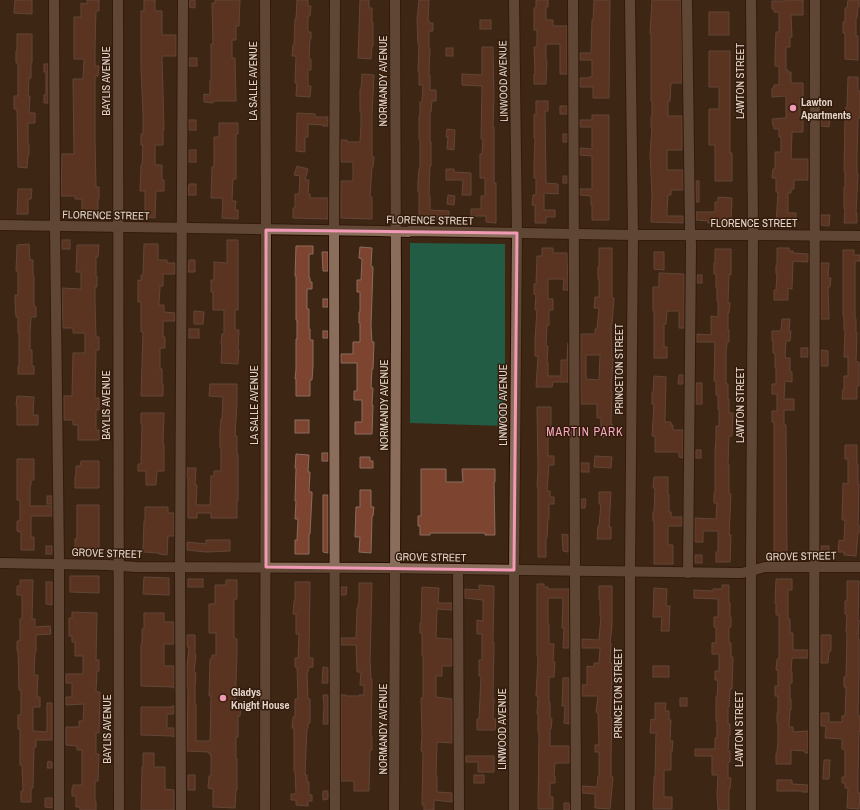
<svg xmlns="http://www.w3.org/2000/svg" width="860" height="810" viewBox="0 0 860 810" font-family="'Archivo Narrow',sans-serif">
<rect width="100%" height="100%" fill="#3e2615"/>
<!-- green -->
<path fill="#225c44" d="M410,243l95,1v182l-95,-3z"/>
<!-- building -->
<g fill="#7d442f" stroke="#8c6c60" fill-rule="evenodd">
<path d="M15,0h17v14l-18,-1z"/>
<path d="M87,0h12v11h-3l-1,37v18h4l-1,10h-3v64l1,47h3v12h-1v15h-16v-15h-7v-3h-14l1,-42h12l-1,-75h10l1,-20h-10v-42h7v-14l6,1z"/>
<path d="M144,0h11v11h7v24h14v21h-14l2,74h-1v15h-8v20h7v15h2v11h-8l-1,27 -10,-1v-26h-5l1,-26h1l1,-20h-2v-11h2v-20l-2,-45v-58h3z"/>
<path d="M190,0h5v8l-6,-1z"/>
<path d="M215,0h25l-1,26h-3v14h-4v18h3l1,43h-23v2l-9,-1v-8l6,1v-15h1v-36h2l-1,-41h3z"/>
<path d="M297,0h11v6h3l-1,10h-2v16h3v7h-1l-1,20h2v11h-3v16h3l-1,11 -14,-1 1,-13h-2l1,-27h-4l1,-11h1l1,-26h1z"/>
<path d="M360,0h9v8h3v14h1v24h-1l-1,13 -13,-1z"/>
<path d="M419,0h10l-1,20h1v3h4v8h-4v17h1l-1,27h1v15h6v11h-4l-1,11h-1v30h1v24h-1l-1,30h1v14l19,1v9l-8,-1v-1h-22v-26h-1v-10l1,-13h1v-30h-1v-23h1v-14h2l1,-17h-4v-14h-1l1,-27h-1l-1,-24z"/>
<path d="M536,0h12v7h-2v13h7v6h14v48h-7v-30h-14v17h1l-1,23h-12v-10h1l-1,-27h3v-17h-3v-22h2z"/>
<path d="M594,0h16l-1,98h-16v-11h-13v-9h9v-1h3v-17h-12v-7h11l1,-33h1z"/>
<path d="M652,0h29l1,83h-11l-1,18h-2v15h14v34h-15v20h16v20h-12v5h-3l-1,17v4h16v7l-32,-1 1,-27 -2,-41 2,-27h-1v-10h1v-16h-1v-68h-1z"/>
<path d="M785,0h18v15h-12l1,22h-2v10h-4v23h2v2h3v11h12v16h-3v17h3v16h-11l-1,27h17v21h-14v9h-3v4h-3v20h8v11h-20l2,-32h-2v-14h-4l1,-9h2v-17h6v-15h-2v-8h-5v-3h-1l-1,-7 14,-1v-22l-14,1v-9h2v-3h5v-19h-4v-10l1,-24h3v-20h-5v-3h-2v-8h14z"/>
<path d="M848,0h11v7h-1l-1,11h-1v18h2v24l-13,-1v-26h-2v-11h2v-14h2z"/>
<rect x="709" y="12" width="20" height="23"/>
<rect x="480" y="20" width="11" height="9"/>
<path d="M17,34h15v29h-1v15h-2l-1,18h2l-1,17h6v10h-7v21h1v11h-1l-1,13 -9,-1 -1,-58h-3v-13h4v-33h-2v-12h1z"/>
<path d="M482,47h11l1,49 -1,31h1v56h2v40l-10,-1v-6h-15v-7h10v-13h4v-18h-5v-24h2l1,-15h-2l1,-53 -20,-1v-11l20,1z"/>
<rect x="446" y="48" width="7" height="8"/>
<path d="M709,51h21v102h2v28h-17v-36h-6v-36h10v-22h-10z"/>
<rect x="189" y="58" width="8" height="8"/>
<path d="M44,64h4v39h-4v-8h2v-23h-2z"/>
<path d="M362,74l12,1 -2,39v43h2l-1,10h-1l-2,30h2v22l-31,-1v-37h12v-19h-12v-22h6v2h13l1,-18v-12h-1v-23h1z"/>
<path d="M848,77h10v14h2v27h-2l-1,39v17h1l-2,39h1v10h-13l1,-14h-1v-22h1v-16h-1l1,-54 1,-10h1z"/>
<path d="M536,101h12v10h-3l1,72 12,1v10l-14,-1v17h11v7h-9v6h-11v-18h-3l1,-10h3v-17h-2v-13l1,-27h-1v-24l2,1z"/>
<rect x="560" y="106" width="7" height="8"/>
<path d="M297,113l18,1v3h13v9h-5v-1l-15,-1v13h-3v15l-9,-1z"/>
<path d="M592,115h17v105h-17v-15h-1v-9l-11,-1v-6h12v-33l-12,-1v-7l12,1v-22h-12v-7h12z"/>
<path d="M821,118l9,1 -1,8 -8,-1z"/>
<rect x="189" y="120" width="7" height="10"/>
<path d="M219,123h19v11h-2v45h-3l-1,22h4l-1,9h3v9l-16,-1 1,-20h-12l1,-31h2v-30h5z"/>
<path d="M447,129l8,1 -1,20 -7,-1 1,-12h-2z"/>
<rect x="563" y="134" width="4" height="8"/>
<rect x="189" y="150" width="7" height="12"/>
<path d="M297,166l11,3 -3,11h4l-1,14h2v4h18v21l-35,-1v-10h2v-14h4l1,-18 -6,-1z"/>
<path d="M446,169h8v3l17,1v22h-9l1,-15h-17z"/>
<rect x="563" y="176" width="4" height="7"/>
<rect x="696" y="181" width="3" height="21"/>
<path d="M189,184h7v11h-8z"/>
<path d="M18,189h14l-1,10h-3v15h-11z"/>
<path d="M448,195l7,1 -1,9 -7,-1z"/>
<path d="M718,197l14,1 -1,25h-23v-2l-12,-1v-8h19v-10h3z"/>
<path d="M821,215h9l-1,11 -8,-1z"/>
<rect x="62" y="240" width="8" height="9"/>
<path d="M227,240h11v70h-3v20h4l-1,20h1l-1,14 -17,-1 1,-19h-1l1,-10h2v-24h-11v-18h-2v-12h3v-18l13,1z"/>
<path d="M29,244l1,16h3v16h1v30l2,1v10h-5l-1,16v17h2v16h2v8h-16v-8h1v-33h-1v-16h-2l-1,-15v-7h3v-24h-2l1,-26z"/>
<path d="M144,244h14v16h9v3h8v11h-12v12h-3l-1,19h5v7l11,1v8h-12v16h2v11h-5v21h2v15h1v12h-22l2,-64h-2v-30h-3v-22l3,1v-6h2z"/>
<path d="M77,245h22l-1,12h-2v19h1v11h-2v15l1,35h3v13h-3l-1,48h4v12h-3v20h3v10h-21v-15h-5v-5h-9v-24h8l1,-43h12v-20h-12v-5h-10l-1,-40 19,1v-17h-5z"/>
<path d="M296,246h17v8h-4v24h1v4h2v7h-5v20h2v20h1v11h3v26l-1,14h-2v16h-14v-17h-1l1,-10v-30h1v-19h-1v-44h-1z"/>
<path d="M360,247l12,1 -1,18 2,1 -2,59 1,16h2l-1,27h-1l-1,19h2l-1,17h1l-1,29h-17v-12h7v-22h-8v-9h3v-28h-16v-9h12v-12h7v-19h-1v-11h1v-20h-3v-12h4l1,-21 -3,-1z"/>
<path d="M542,248h11v5h14l1,37h-5l1,-11h-16v20h5v11h-4v15h-2l-1,21h2l-1,16h1v14h13v-16h6l1,-17v39h-15l-1,5h-16l2,-31h-3v-16l2,-30h-2l1,-16h-2v-10h2l1,-28h5z"/>
<path d="M599,248h13v50h2l-2,26h-1l1,35h1l-2,32h1l-1,33h1v12l-11,1v-19h-4v-14h-16v-70h14v-5h2l2,-21h-5l1,-11h4v-18h-1v-12h1zM586,355h14l-1,25 -13,-1z"/>
<path d="M777,248h12v3h4v2l15,1v8l-15,-1 -1,28 -4,-1v12h-14v-10h2l1,-16h-1v-9h1z"/>
<path d="M715,249h16v26l-2,-1 -1,29h2l-1,10h-1v17h1v12h-2l-1,10v32h2v15h1v14h4l-1,23h-3l-1,29h1v29h2l-2,41h2l-1,27h-14v-10h2v-21h-15v11h-8v-24l21,1 1,-16h-3v-10h1v-41l1,-13v-13h3v-17h-1v-14h-2v-14h-2l1,-39h-18v-8l14,1v-19l7,1v-16h-1v-13h-1v-14h-2v-11h1z"/>
<path d="M843,250h11v5h6v6h-5v58h1v14h1l-1,29h3v24h-2v13h-15l1,-10h1v-13h4v-19h-4l1,-27h-1v-14h-1z"/>
<path d="M322,252h6v19h-5z"/>
<path d="M654,252h10v18l-10,-1z"/>
<path d="M189,260h6v12h-7z"/>
<path d="M821,263h8l-1,15h3l-1,9h-2l1,32h-8z"/>
<path d="M659,273l25,1v54h-5v-17h-12l-1,13h-2v23h3v11h-13v-47h-1v-24h6z"/>
<rect x="697" y="275" width="5" height="8"/>
<rect x="323" y="299" width="5" height="8"/>
<path d="M194,311l10,1 -1,12h-9z"/>
<path d="M782,319h8l-1,12h2l-1,10h-4l-1,17h5v13l2,1v10l-7,-1 -1,18h10v11h-10v15h2l1,131 -13,-1v-133h-2v-11h5v-17h-5v-10h4v-16h-1v-15h-2v-12h-1v-10h9z"/>
<rect x="189" y="329" width="10" height="9"/>
<rect x="323" y="331" width="5" height="7"/>
<rect x="801" y="348" width="7" height="9"/>
<path d="M821,350l7,1v15h-7z"/>
<path d="M679,375h4v9h-5z"/>
<path d="M654,376l12,1 -1,45h6v3h2v5h10v28l-4,-1v-5h-24v-16h-3l2,-32h-2v-11h1z"/>
<rect x="696" y="383" width="6" height="21"/>
<path d="M210,384h27v19l-2,33h2v18h1v47h-1v17h-26v-5h-14v5h-9v-40h-1v-10h9l-1,17h2l-1,20h14l1,-29h3v-5h7v-23h-1v-17l1,-12h1l1,-22 -14,-1z"/>
<path d="M17,396l17,1 -1,18h5v10h-21v-19h-1z"/>
<path d="M537,407h14v23h1v7h-4v19h6v9h-5l-2,26h3v6h4v7h-5v15h-1l-1,19h-1v19h-8v-70h-1l1,-17z"/>
<path d="M141,413h23l-1,31h1v27h-7l-1,14h-10v-14h-8v-7h3v-5l1,-35h-1z"/>
<rect x="295" y="420" width="14" height="13"/>
<path d="M845,445h12v19h1v20h1l-1,41h1v8h-1l-2,23 -12,-1v-3h-6l1,-12 5,1 1,-21h-3l1,-37 5,1v-25h-3z"/>
<rect x="696" y="450" width="5" height="8"/>
<rect x="322" y="453" width="6" height="8"/>
<path d="M296,454l13,1 -1,17h2l-1,20h3v3l-2,39h-1v20h-14v-14h2l1,-21h-3l1,-18h-1l1,-33h-1z"/>
<path d="M595,456l17,1 -1,11 -17,-1z"/>
<path d="M360,457h10v4h3v7h-13z"/>
<path d="M17,459h17v21h-3v5h-1v21h22v10h-21v21h3v13h-13v-18l-4,-1v-10h3v-21h-3z"/>
<path d="M81,461h18v27h-24v-12h1v-10h4z"/>
<rect x="581" y="463" width="8" height="9"/>
<path d="M421,469h25v13h17l-1,-13h33v13h-1l1,53h-10v-2h-55v2h-10v-9h-2v-10h3z"/>
<path d="M654,477h14v18h1v17h2v5h11v9h-14v19h5v19h-19v-43h-1v-9h1l1,-24h-2z"/>
<path d="M360,490h11v17h3l-1,9h-1l-1,37 -12,-1 1,-15h-5l1,-30h4z"/>
<path d="M599,492h12l-2,35h2v12h-14l1,-13h1l2,-22h-2z"/>
<path d="M323,495h5v58l-5,-1z"/>
<rect x="47" y="496" width="5" height="8"/>
<path d="M581,499h5l-1,9h-4z"/>
<path d="M77,505h22v45l-24,1v-12h2z"/>
<path d="M145,507h23v6h6v23h-6l-1,19 -8,-1v-1l-16,-1 1,-31h1z"/>
<path d="M562,534l6,1v17l-5,-1z"/>
<path d="M206,540h24v11l-24,1 -19,-2v-8l19,2z"/>
<rect x="46" y="546" width="6" height="8"/>
<rect x="821" y="546" width="8" height="12"/>
<rect x="695" y="555" width="7" height="8"/>
<path d="M70,576h29v17l-29,-1z"/>
<path d="M144,577l25,1v17l-26,-1z"/>
<rect x="188" y="579" width="15" height="8"/>
<path d="M776,579h16v11h-4v29h2v14h3v17h15v8h-16l-1,14h1v11h-2v16h1v11h-1l-1,17h4v5l15,-1v22h-3v-2l-14,-1v14h-15v-11h1l1,-13v-17h-1v-10h1v-17h-3v-10h3v-16h-2l1,-11h2v-44h-3v-12h-1z"/>
<path d="M20,580h13l-1,39h3v8l15,-1 1,8 -15,1v17h-1l-1,23h4l-1,22h3v10h-7v24l14,1v-29h5v37h-16v7h-2l-1,41h-2v14h-10v-11h2l-1,-26h-2v-36h-2v-14h3v-25h-2l-1,-39h-1v-10h3v-22h2v-24h-5v-9h3z"/>
<path d="M226,580h11v19h-3v39l3,1v16l-2,53h6l-1,8h-2v21h-2v22h1v31h-1l-1,18 -22,-1v-18l-5,-1 1,-12h2v-22h-2v-2l-22,-1 1,-63h-1v-21l2,-20h-2v-12h8v20h1l-2,17 2,1 -1,14v17h1v37h14l1,-45h-2l1,-37h2v-4h4v-22h-7v-29h6v-19h11z"/>
<path d="M847,581h12l-1,39h1l-1,19h1v33l-1,44h2v15h-1l-1,42v20h2l-1,16 -12,-1 1,-20h-3v-5h-3v-6h3v-27l-3,-1v-10l-17,-1 1,-12h-5v-13h8v9h13v-6h3l1,-29h-2v-10h2l1,-45h-1l1,-17 -2,-1v-13h2z"/>
<path d="M46,582h6v23l-6,-1z"/>
<path d="M295,582h15l-1,76h4v9h-4l-1,5h-1l1,27h2v24h-2v5h-1l-2,47h2v7h2v13h3v6h-4v5l-12,-1v-5h-5v-6h5l-1,-23h-1v-43h-2l1,-11h2v-18h3l-1,-32h-2v-9h3l1,-24h-3v-20h-3l1,-13h1z"/>
<path d="M359,583h13l-2,77 1,19h1l-1,58h1v13h-2l-1,41h-15v-10h-13v-86h5v1h13v-1h5v-10h-4l1,-13h-4l-1,-27h-15v-7h15l1,-30h1v-4h1z"/>
<path d="M537,584h7v3h4v2h21v59h-6l1,-20h-2l1,-30h-15v26h1v20h5l-1,18h2l-1,15h-5v25h1v16l2,1 -1,10h-1v17h19v17h-14l-1,13h1v7h-5v14h3v12h-15l1,-76 -1,-1v-18h-1l1,-18h-2l2,-40h-1z"/>
<path d="M479,585l15,1 -1,56h1l-1,57h1l-1,20h3l-1,11h-18v-11h2l1,-20 1,-23h-2v-16h3v-26h-5v-14l6,1v-21l-18,-2v-9l14,1z"/>
<path d="M722,585h7v18h1v14h1v10h-2v16h2v14h2l-1,32h-2l-1,18h-1v17h2v11h-1l-1,16h2v11h-2v16h3l-1,11h-1v21h-11l-1,-16 1,-19h-6v-19h-17v-7h20v-11h2v-17h-1v-24h1l1,-17h-3v-9h4v-17h-7v-11h4v-16h-2v-10h4v-18l-24,-1v-8l19,1v-2h9z"/>
<path d="M599,586h13v40l-2,17h1l-1,20h2l-1,40 -1,15h2l-1,39v20h2l-3,32 -15,-1v-14l-13,-1v-7l15,1 1,-11h1v-24h-4v-7h4l-1,-32 -2,-1 2,-16h-16v-11h5v-19l7,1v-4h5l1,-15h-18v-9l17,1 2,-24h-1v-16h-1z"/>
<path d="M341,587h6l-1,8h-5z"/>
<path d="M422,587l17,1 -1,15h14v7l-15,-1 -1,29 16,1v27h-10v10h-6v21l16,2v44l-15,-1 -1,34h1v16l15,1v9l-18,-2v10h-10v-5h-2l1,-54h-2l1,-14 -1,-39h2v-42h-1v-23h-2v-10h1z"/>
<path d="M654,588l13,1 -1,17h4l-1,25h-8l1,-14h-9z"/>
<path d="M72,612l25,1 -1,47h3v11h-2l-1,21h4l-1,41h-3v21h3l-1,27h-3v20h1v9h-16v-3h-4v-11h-4v-8h1v-3h9v-35h-5v-4l-11,-1v-18h13v-6h4l1,-17 -18,1v-8h6v-14h-6v-9h17v-18h-8v-14h-3v-6h-3v-18h3z"/>
<path d="M144,613h20v9h10v22h-10v22h10v22h-1v-1l-32,-1v-42h1v-15h2z"/>
<path d="M821,635h10v16h-2l-1,12h-7z"/>
<rect x="653" y="666" width="16" height="11"/>
<path d="M323,667l5,1v15h-6z"/>
<path d="M563,678h6v46l-5,-1 1,-17h-3z"/>
<path d="M323,695h5v29h-5l1,-19z"/>
<rect x="680" y="698" width="7" height="8"/>
<path d="M655,703h11l-1,8h4v9h2l-1,21h3l-1,11h-1v18h-7v27h8v12h-19l1,-32h1l1,-44h-6l1,-14 4,1z"/>
<path d="M172,706h2v8h-7v14h7v9h-1v-1l-32,-1v-28h31z"/>
<path d="M143,753h11v14h11v22l9,1v20h-33l1,-43h1z"/>
<path d="M466,756h28v16h-16v-10h-12z"/>
<path d="M824,760h6l-1,19h-6z"/>
<path d="M48,761l4,1v6h-5z"/>
<rect x="188" y="775" width="7" height="15"/>
<rect x="474" y="775" width="10" height="8"/>
<path d="M777,780h15v4l16,1v7h-6v-1h-25z"/>
<path d="M323,791h5v8l-5,1z"/>
<path d="M45,798h7v10l-7,-1z"/>
<path d="M564,803h5l1,7h-6z"/>
</g>
<g fill="none" stroke-linecap="round" stroke-linejoin="round">
<!-- minor casing -->
<g stroke="#240e01" stroke-width="12">
<g id="minor">
<path d="M54,0l1,226 4,338v246"/>
<path d="M118,0l1,810"/>
<path d="M265,0l1,230 -1,580"/>
<path d="M335,0l-1,230 1,580"/>
<path d="M514,0l3,233 -3,337v240"/>
<path d="M573,0l2,571 1,239"/>
<path d="M687,0l3,228 1,16 -3,329"/>
<path d="M0,225l379,6 29,1 2,-1 223,4h119l108,1"/>
<path d="M0,563l107,2 29,2 248,1 354,5h4l23,-6h95"/>
<path d="M458,570l1,240"/>
<path d="M181,810l-1,-243 3,-567"/>
<path d="M394,810c2,-270 3,-540 1,-810"/>
<path d="M630,810v-238l3,-337 -3,-235"/>
<path d="M751,810v-239l2,-343 -2,-228"/>
<path d="M814,810l1,-810"/>
</g>
</g>
<!-- minor -->
<use href="#minor" stroke="#8a6d5b" stroke-width="10"/>
</g>
<!-- marked area -->
<path d="M0 0H860V810H0ZM266,230l251,3 -3,337 -248,-3z" fill="#3e2615" fill-opacity=".55" fill-rule="evenodd"/>
<path fill="none" stroke="#f09ab5" stroke-width="3" stroke-linejoin="round" d="M266,230l251,3 -3,337 -248,-3z"/>
<!-- markers -->
<g fill="#f09ab5" stroke="#331c0b" stroke-width="1.5">
<circle cx="793" cy="108" r="4"/>
<circle cx="223" cy="698" r="4"/>
</g>
<g text-anchor="middle" stroke-width="3" stroke-linejoin="round" paint-order="stroke">
<!-- street labels -->
<g font-size="11" fill="#e5d5cb" stroke="#331c0b">
<text transform="translate(106 81) rotate(-90)" y="4">BAYLIS AVENUE</text>
<text transform="translate(253 81) rotate(-90)" y="4">LA SALLE AVENUE</text>
<text transform="translate(383 81) rotate(-90)" y="4">NORMANDY AVENUE</text>
<text transform="translate(503 81) rotate(-91)" y="4">LINWOOD AVENUE</text>
<text transform="translate(740 81) rotate(-90)" y="4">LAWTON STREET</text>
<text transform="translate(106 215) rotate(1)" y="4">FLORENCE STREET</text>
<text transform="translate(430 220) rotate(1)" y="4">FLORENCE STREET</text>
<text x="754" y="227">FLORENCE STREET</text>
<text transform="translate(619 369) rotate(-90)" y="4">PRINCETON STREET</text>
<text transform="translate(106 405) rotate(-90)" y="4">BAYLIS AVENUE</text>
<text transform="translate(254 405) rotate(-90)" y="4">LA SALLE AVENUE</text>
<text transform="translate(384 405) rotate(-90)" y="4">NORMANDY AVENUE</text>
<text transform="translate(503 405) rotate(-90)" y="4">LINWOOD AVENUE</text>
<text transform="translate(740 405) rotate(-90)" y="4">LAWTON STREET</text>
<text transform="translate(107 553) rotate(2)" y="4">GROVE STREET</text>
<text transform="translate(801 556) rotate(-1)" y="4">GROVE STREET</text>
<text transform="translate(431 557) rotate(1)" y="4">GROVE STREET</text>
<text transform="translate(618 693) rotate(-90)" y="4">PRINCETON STREET</text>
<text transform="translate(107 729) rotate(-90)" y="4">BAYLIS AVENUE</text>
<text transform="translate(383 729) rotate(-90)" y="4">NORMANDY AVENUE</text>
<text transform="translate(502 729) rotate(-90)" y="4">LINWOOD AVENUE</text>
<text transform="translate(739 729) rotate(-90)" y="4">LAWTON STREET</text>
</g>
<!-- poi labels -->
<g font-size="11" font-weight="bold" fill="#e5d5cb" stroke="#331c0b" text-anchor="start">
<text x="801" y="106">Lawton<tspan x="801" dy="13">Apartments</tspan></text>
<text x="231" y="696">Gladys<tspan x="231" dy="13">Knight House</tspan></text>
</g>
<!-- neighbourhood labels -->
<g font-size="12" letter-spacing="1" fill="#fbaac3" stroke="#331c0b">
<text x="585" y="436">MARTIN PARK</text>
</g>
</g>
</svg>
